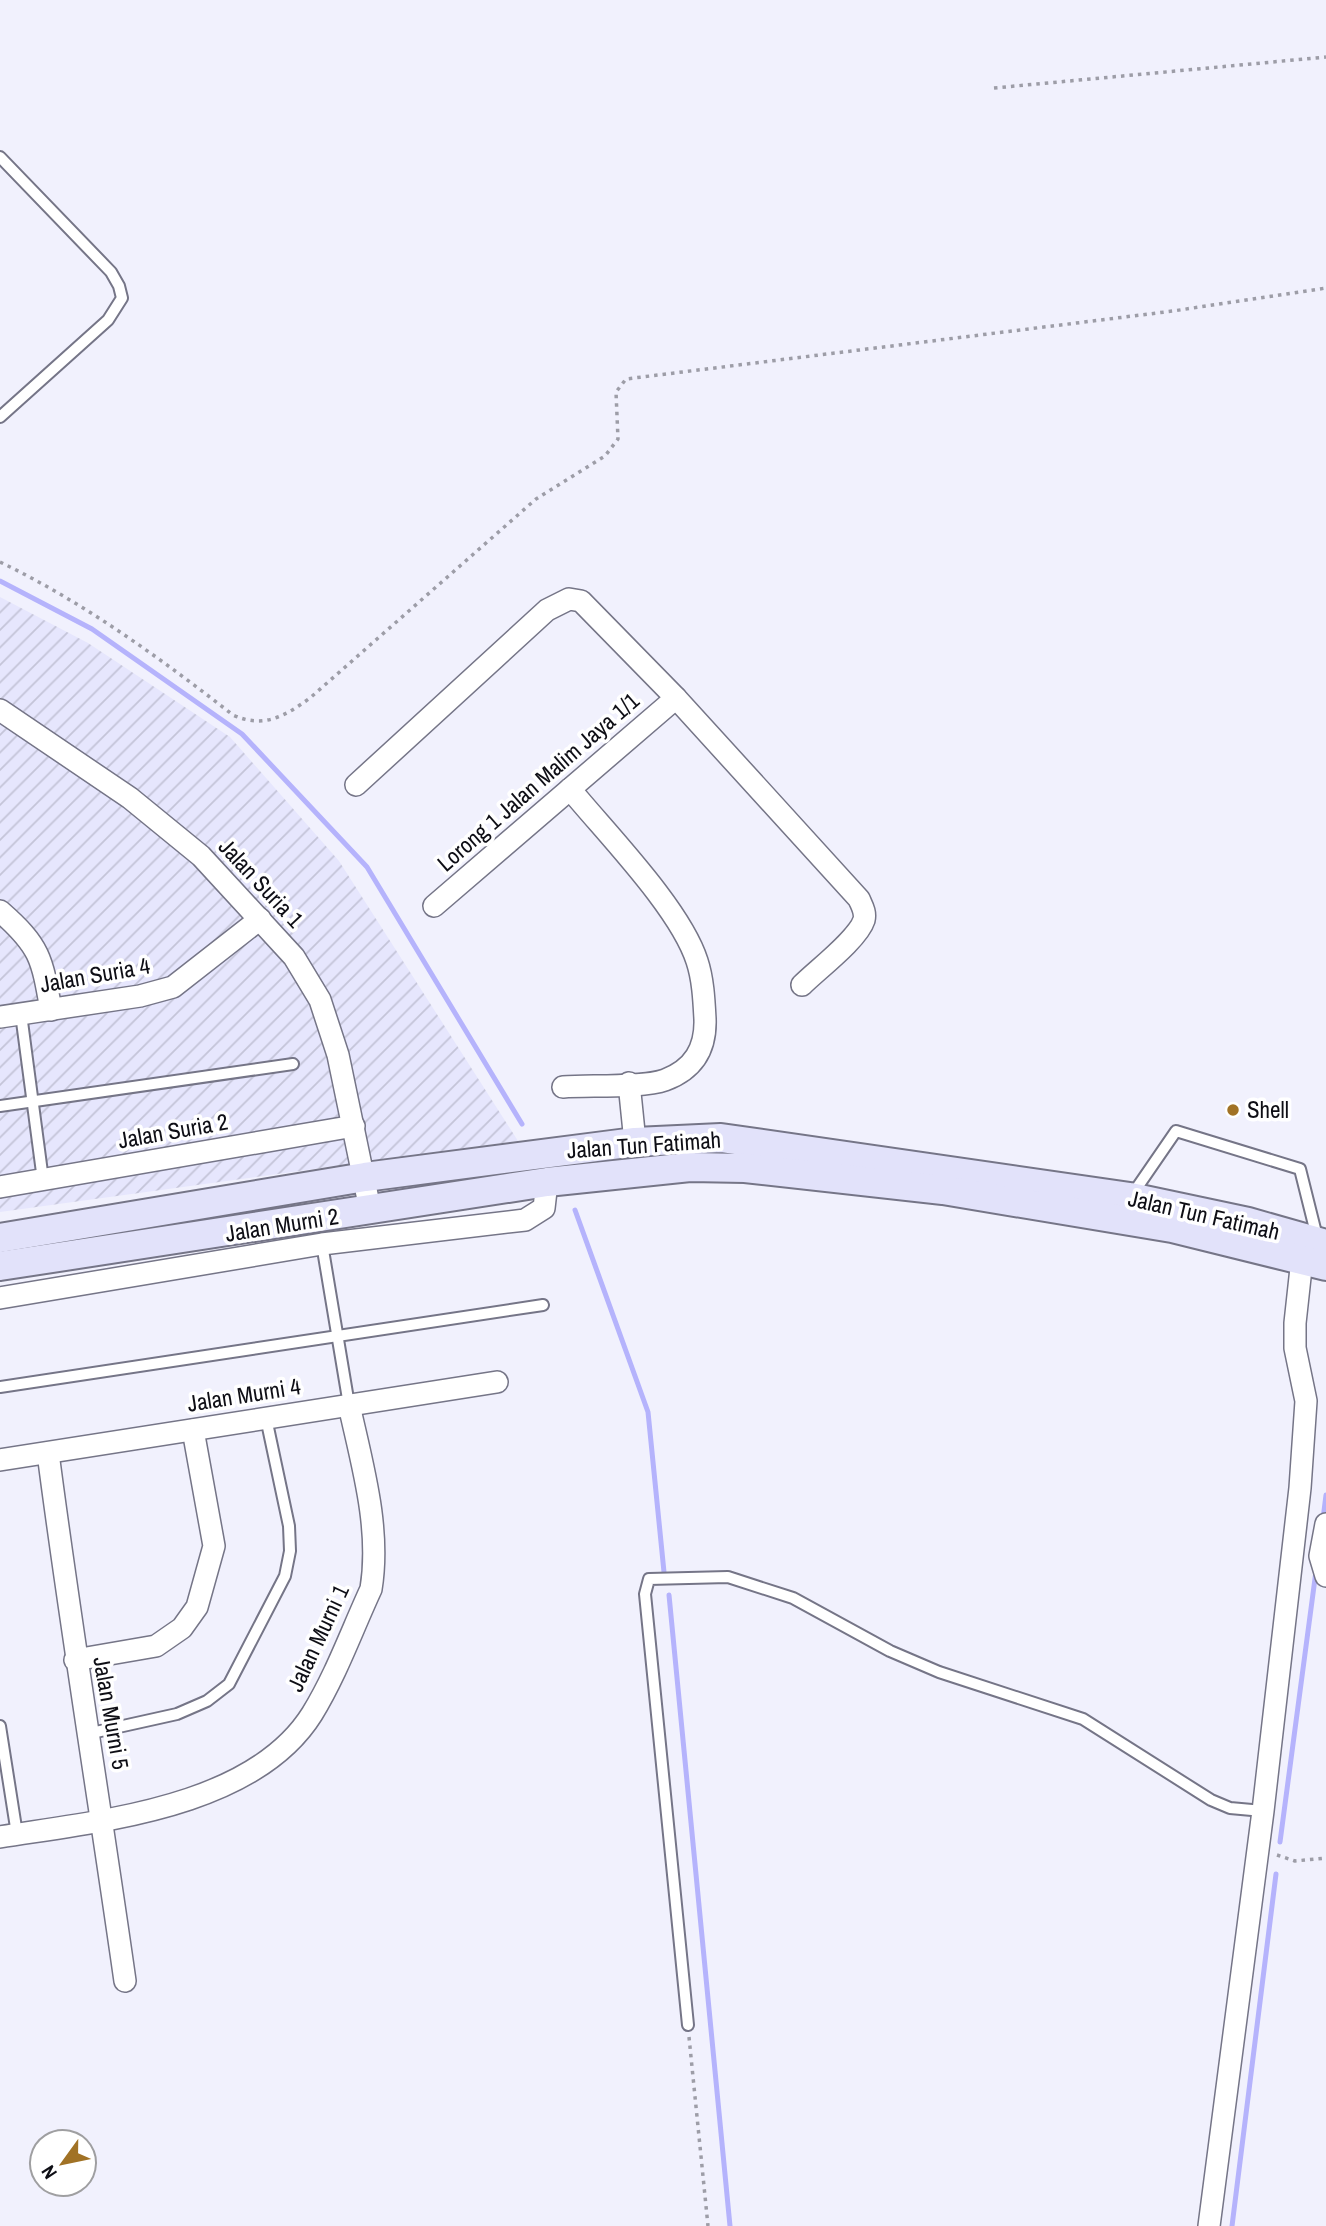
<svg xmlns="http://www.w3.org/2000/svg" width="1326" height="2226" viewBox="0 0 1326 2226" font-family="'Archivo Narrow',sans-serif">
<defs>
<pattern id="industrial-furrows" width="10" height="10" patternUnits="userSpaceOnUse" patternTransform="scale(1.75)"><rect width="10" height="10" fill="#e6e6fd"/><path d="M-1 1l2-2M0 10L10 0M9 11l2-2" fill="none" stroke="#c4c4d8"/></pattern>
</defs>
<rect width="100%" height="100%" fill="#f1f1fd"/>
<!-- industrial -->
<path fill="url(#industrial-furrows)" d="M0,597l88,46 142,94 109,124 179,280 -518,71z"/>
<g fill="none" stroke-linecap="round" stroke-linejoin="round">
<!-- stream -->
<g stroke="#b5b3fc" stroke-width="5">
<path d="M0,581l92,48 150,105 125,133 155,257"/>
<path d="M575,1210l73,202 16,160"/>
<path d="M1323,1519l3,-24"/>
<path d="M669,1595l61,631"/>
<path d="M1280,1842l36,-271"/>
<path d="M1232,2226l44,-352"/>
</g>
<!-- service casing -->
<g stroke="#757587" stroke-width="14">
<g id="service">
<path d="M0,157l111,115 8,14 3,12 -14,22 -108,97"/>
<path d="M21,1014l22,166"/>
<path d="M0,1106l293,-42"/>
<path d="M1132,1195l44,-64 124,38 17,68"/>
<path d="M322,1244l27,161"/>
<path d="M0,1387l543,-82"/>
<path d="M0,1726l17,108"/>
<path d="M87,1734l90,-20 30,-13 22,-17 56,-108 5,-25 -1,-25 -23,-108"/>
<path d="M688,2025l-43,-431 4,-15 79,-2 65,21 97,53 49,21 144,47 128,81 19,8 33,3"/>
</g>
</g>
<!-- minor casing -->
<g stroke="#757587" stroke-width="24">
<g id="minor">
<path d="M0,710l130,88 71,58 93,101 26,43 18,55 32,154"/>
<path d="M356,785l191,-175 22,-11 12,2 95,97 183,201c3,7 7,13 5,21 -6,19 -47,50 -62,65"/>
<path d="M434,906l242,-208"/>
<path d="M0,911c40,35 42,47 51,99"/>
<path d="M0,1017l140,-21 33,-9 87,-68"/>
<path d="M629,1083l6,59"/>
<path d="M563,1087c25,-2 80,1 102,-7 29,-11 41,-32 40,-61 -1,-19 -2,-40 -8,-58 -17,-53 -91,-128 -127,-172"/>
<path d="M0,1187l354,-61"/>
<path d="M0,1298l322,-54 203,-24 19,-12 3,-26"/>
<path d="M48,1453c23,177 52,352 77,528"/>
<path d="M0,1460l497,-78"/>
<path d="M1326,1524l-6,32 6,20"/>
<path d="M75,1660l81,-14 26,-18 15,-21 17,-61 -21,-116"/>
<path d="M0,1837c99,-16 253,-29 312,-123 24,-39 40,-84 59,-125 10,-61 -9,-125 -22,-184"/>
<path d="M1209,2226l54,-415 37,-323 6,-87 -11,-53v-25l7,-64"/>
</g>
</g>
<!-- secondary casing -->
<g stroke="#757587" stroke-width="32">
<g id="secondary">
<path d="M0,1238l365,-61 270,-35 86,-4 409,59 118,25 78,22"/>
<path d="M0,1266l547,-84 143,-15 55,1 198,22 229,38 154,38"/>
</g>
</g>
<!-- path -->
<g stroke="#9d9da7" stroke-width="3.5" stroke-dasharray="3.5 5" stroke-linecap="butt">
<path d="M994,88l332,-31"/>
<path d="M0,562c83,40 160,96 233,153 31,14 52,1 77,-17l226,-199 69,-43 13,-17 -2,-47 10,-13 547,-68 153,-23"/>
<path d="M1277,1855l18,6 31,-3"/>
<path d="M689,2037l19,189"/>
</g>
<!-- service -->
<use href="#service" stroke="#fff" stroke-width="10"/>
<!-- minor -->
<use href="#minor" stroke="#fff" stroke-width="21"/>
<!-- secondary -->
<use href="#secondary" stroke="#e2e2fa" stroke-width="28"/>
</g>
<!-- markers -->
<circle fill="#a17225" stroke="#fff" stroke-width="2.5" cx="1233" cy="1110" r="7"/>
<g text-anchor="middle" stroke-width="7" stroke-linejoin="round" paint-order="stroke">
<!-- street labels -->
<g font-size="23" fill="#0e0e15" stroke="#fff">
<text transform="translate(538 782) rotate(-41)" y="8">Lorong 1 Jalan Malim Jaya 1/1</text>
<text transform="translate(261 883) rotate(47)" y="8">Jalan Suria 1</text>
<text transform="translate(95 975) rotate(-10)" y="8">Jalan Suria 4</text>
<text transform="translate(173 1131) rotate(-10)" y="8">Jalan Suria 2</text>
<text transform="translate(644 1145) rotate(-4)" y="8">Jalan Tun Fatimah</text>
<text transform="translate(1204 1215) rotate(13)" y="8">Jalan Tun Fatimah</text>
<text transform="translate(282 1225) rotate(-9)" y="8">Jalan Murni 2</text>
<text transform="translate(244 1395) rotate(-9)" y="8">Jalan Murni 4</text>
<text transform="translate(318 1638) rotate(-65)" y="8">Jalan Murni 1</text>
<text transform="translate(111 1713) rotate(80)" y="8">Jalan Murni 5</text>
</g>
<!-- poi labels -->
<g font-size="23" fill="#0e0e15" stroke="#fff" text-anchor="start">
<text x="1247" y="1118">Shell</text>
</g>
</g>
<!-- north arrow -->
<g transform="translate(63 2163) rotate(237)"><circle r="33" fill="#ffffff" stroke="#9f9fa1" stroke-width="2"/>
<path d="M0-5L12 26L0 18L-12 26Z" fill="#a17225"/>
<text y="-10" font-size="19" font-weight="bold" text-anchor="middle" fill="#0e0e15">N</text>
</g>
</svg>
